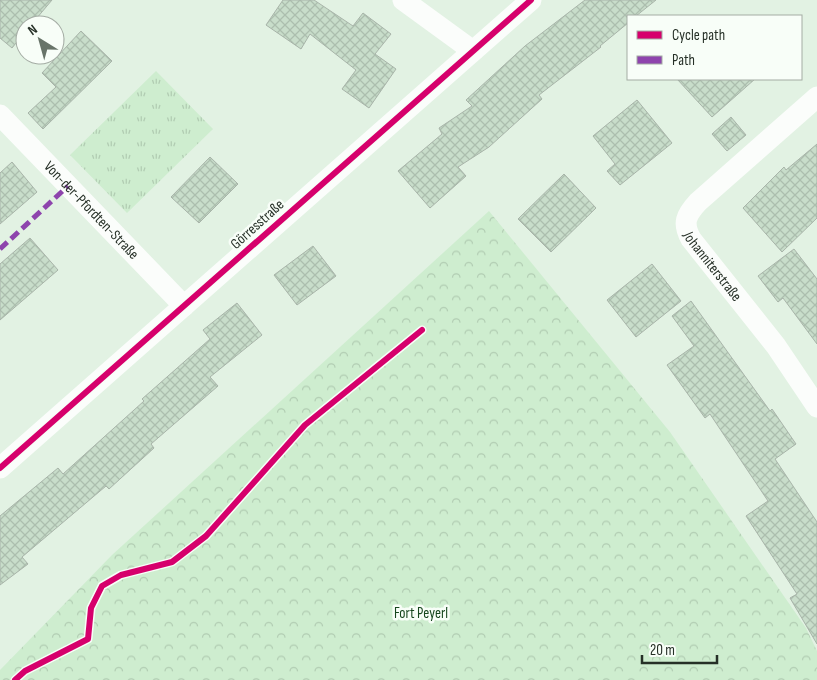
<svg xmlns="http://www.w3.org/2000/svg" width="817" height="680" viewBox="0 0 817 680" font-family="'Sofia Sans Condensed',sans-serif">
<defs>
<pattern id="grass-tufts" width="24" height="20" patternUnits="userSpaceOnUse" patternTransform="scale(1.25)"><rect width="24" height="20" fill="#ceedcf"/><path d="M3 7l-1-3M5 7V3M7 7l1-3M15 17l-1-3M17 17v-4M19 17l1-3" fill="none" stroke="#b1ccb2"/></pattern>
<pattern id="forest-crowns" width="20" height="18" patternUnits="userSpaceOnUse" patternTransform="scale(1.25)"><rect width="20" height="18" fill="#ceedcf"/><path d="M2 6a3 3 0 1 1 6 0M12 15a3 3 0 1 1 6 0" fill="none" stroke="#b1ccb2"/></pattern>
<pattern id="building-cross-hatch" width="8" height="8" patternUnits="userSpaceOnUse" patternTransform="scale(1.25)"><rect width="8" height="8" fill="#c8ddca"/><path d="M0 0l8 8M0 8l8-8" fill="none" stroke="#acbeae"/></pattern>
</defs>
<rect width="100%" height="100%" fill="#e2f2e3"/>
<!-- grass -->
<path fill="url(#grass-tufts)" d="M156,71l57,58 -86,84 -57,-58z"/>
<!-- forest -->
<path fill="url(#forest-crowns)" d="M489,211l181,221 136,196 11,23v29h-817v-10l112,-115z"/>
<!-- building -->
<g fill="url(#building-cross-hatch)" stroke="#a8b4a9">
<path d="M0,0h52l-21,25h-6v7l-13,16 -12,-10z"/>
<path d="M283,0h31l39,26 10,-13 28,21 -16,20 21,15 -27,39 -27,-19 14,-19 -46,-36 -9,15 -35,-24z"/>
<path d="M585,0h71l-20,16h-8v7l-28,23 1,1 -62,48 3,4 -53,48 -31,20 8,9 -36,32 -32,-37 44,-37 -3,-6 33,-22 -6,-6 59,-54z"/>
<path d="M81,31l31,30 -69,68 -15,-16 28,-26 -14,-14z"/>
<path d="M677,79h78l-43,38z"/>
<path d="M637,100l35,43 -52,42 -13,-14 8,-7 -22,-28z"/>
<path d="M731,117l15,18 -19,16 -15,-17z"/>
<path d="M817,144v74l-35,34 -39,-44 41,-41 2,3z"/>
<path d="M210,157l28,27 -39,39 -28,-26z"/>
<path d="M12,162l25,30 -37,32v-51z"/>
<path d="M564,174l32,34 -45,44 -33,-33z"/>
<path d="M30,238l28,32 -58,50v-56z"/>
<path d="M313,246l23,30 -39,29 -23,-30z"/>
<path d="M794,249l23,30v65l-34,-46 -5,4 -20,-26z"/>
<path d="M652,264l29,37 -45,36 -29,-37z"/>
<path d="M691,301l79,110 2,-2 24,35 -21,15 42,63v122l-27,-46 7,-4 -51,-78 22,-15 -58,-87 -5,4 -38,-53 27,-19 -22,-30z"/>
<path d="M237,303l25,32 -52,42 8,9 -67,58 3,4 -45,41 -3,-3 -84,71 6,7 -28,21v-69l58,-48 5,6 81,-73 -2,-2 68,-60 -7,-9z"/>
</g>
<g fill="none" stroke-linecap="round" stroke-linejoin="round">
<!-- minor -->
<g stroke="#fbfdfb" stroke-width="21">
<path d="M403,0l70,51"/>
<path id="s1" d="M817,97l-119,105c-12,13 -16,21 -7,37l85,107 41,61"/>
<path id="s2" d="M0,115l184,191"/>
<path d="M0,468l531,-468"/>
</g>
<!-- quiet -->
<path stroke="#8e44ad" stroke-width="5" stroke-dasharray="10 5" stroke-linecap="butt" d="M0,249l68,-63"/>
<!-- cycleway casing -->
<g stroke="#f8fef8" stroke-width="9">
<g id="cycleway">
<path d="M0,468l531,-468"/>
<path d="M15,680l10,-9 63,-32 3,-31 11,-22 19,-11 51,-13 34,-26 99,-111 117,-95"/>
</g>
</g>
<!-- cycleway -->
<use href="#cycleway" stroke="#d6006c" stroke-width="6"/>
</g>
<g text-anchor="middle" stroke-width="5" stroke-linejoin="round" paint-order="stroke">
<!-- street labels -->
<g font-size="15" fill="#263027" stroke="#f8fef8">
<text dy="5" stroke="none"><textPath href="#s2" startOffset="132">Von-der-Pfordten-Straße</textPath></text>
<text transform="translate(257 224) rotate(-42)" y="5">Görresstraße</text>
<text dy="5" stroke="none"><textPath href="#s1" startOffset="235">Johanniterstraße</textPath></text>
</g>
<!-- park labels -->
<g font-size="15" fill="#16461d" stroke="#f8fef8">
<text x="421" y="618">Fort Peyerl</text>
</g>
</g>
<!-- legend -->
<rect x="627" y="15" width="175" height="65" fill="#f8fef8" stroke="#a4aca4"/>
<rect x="637" y="31" width="25" height="8" fill="#d6006c" stroke="#a4aca4"/>
<text x="672" y="40" font-size="15" fill="#263027">Cycle path</text>
<rect x="637" y="56" width="25" height="8" fill="#8e44ad" stroke="#a4aca4"/>
<text x="672" y="65" font-size="15" fill="#263027">Path</text>
<!-- north arrow -->
<g transform="translate(40 40) rotate(323)"><circle r="24" fill="#f8fef8" stroke="#a4aca4"/>
<path d="M0-4L9 19L0 12L-9 19Z" fill="#687469"/>
<text y="-8" font-size="14" font-weight="bold" text-anchor="middle" fill="#263027">N</text>
</g>
<!-- scale -->
<path d="M642 655v8h75v-8" fill="none" stroke="#263027" stroke-width="2.5"/>
<text x="650" y="655" font-size="15" fill="#263027" stroke="#f8fef8" stroke-width="4" paint-order="stroke">20 m</text>
</svg>
